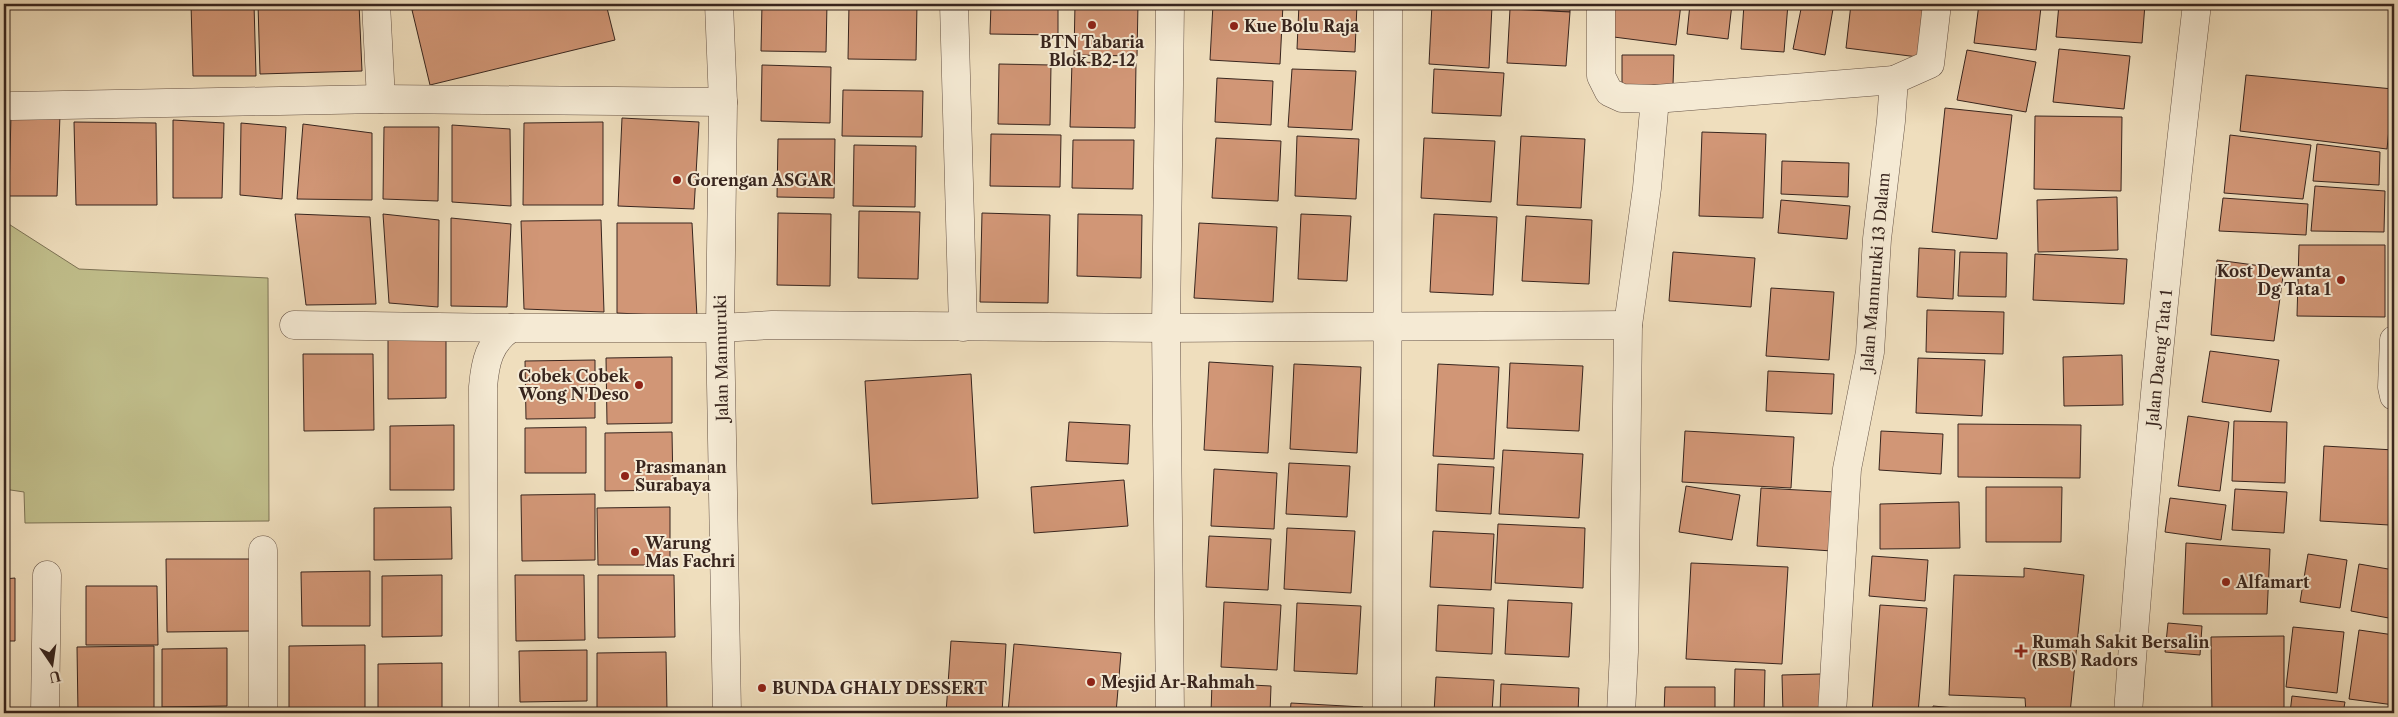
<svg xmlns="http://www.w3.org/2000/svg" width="2398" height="717" viewBox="0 0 2398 717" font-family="'Libre Caslon Text',serif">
<rect width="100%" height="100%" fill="#efdebd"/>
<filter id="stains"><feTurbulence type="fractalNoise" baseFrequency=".004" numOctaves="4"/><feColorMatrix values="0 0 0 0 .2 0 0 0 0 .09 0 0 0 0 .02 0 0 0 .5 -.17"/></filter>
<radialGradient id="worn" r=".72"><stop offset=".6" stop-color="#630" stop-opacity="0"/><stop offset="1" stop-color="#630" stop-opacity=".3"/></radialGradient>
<!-- green -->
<path fill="#c1bf8c" stroke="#7c7255" d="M4,221l75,48 189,9 1,243 -244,2 -1,-31 -20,-3z"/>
<!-- building -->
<g fill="#d19676" stroke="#38251e">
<path d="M191,4h63l2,72h-63z"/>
<path d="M258,4h101l3,67 -102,3z"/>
<path d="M439,4h167l9,36 -185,45 -18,-75z"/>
<path d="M762,4h65l-1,48 -65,-1z"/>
<path d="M849,4h68l-1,56 -68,-1z"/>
<path d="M991,4h67v31l-68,-1z"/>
<path d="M1075,4h63l-1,52 -63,-1z"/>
<path d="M1213,4h70l-3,60 -70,-4z"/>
<path d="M1299,4h58l-2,48 -58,-3z"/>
<path d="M1432,4l60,2 -3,62 -60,-4z"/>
<path d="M1520,4h50v8l-50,-3z"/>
<path d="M1610,4h71l-5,41 -70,-9z"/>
<path d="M1690,4h42l-4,35 -41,-5z"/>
<path d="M1744,4h44l-4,48 -43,-3z"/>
<path d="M1802,4l31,5 -8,46 -32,-6z"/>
<path d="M1851,4h22l50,6 -5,47 -72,-9z"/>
<path d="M1979,4h37l25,3 -5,43 -62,-7z"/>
<path d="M2059,4h86l-3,39 -86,-6z"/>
<path d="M1510,9l60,3 -4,54 -59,-3z"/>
<path d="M2059,49l71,7 -6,53 -71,-7z"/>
<path d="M1967,50l69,12 -10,50 -69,-12z"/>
<path d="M1622,55h52l-1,30 -51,1z"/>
<path d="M1072,62l64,1 -1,65 -65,-1z"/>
<path d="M999,64l52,1 -1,60 -52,-1z"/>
<path d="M762,65l69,2 -1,56 -69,-2z"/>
<path d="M1292,69l64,2 -4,59 -64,-3z"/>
<path d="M1434,69l70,4 -3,43 -69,-3z"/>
<path d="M2246,75l147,14 -6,60 -147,-18z"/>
<path d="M1217,78l56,3 -2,44 -56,-3z"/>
<path d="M843,90l80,1 -1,46 -80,-1z"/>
<path d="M1945,108l67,7 -15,124 -65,-7z"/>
<path d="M11,114l49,1 -3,81h-48z"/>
<path d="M2035,116l87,1 -1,74 -87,-2z"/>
<path d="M622,118l77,4 -5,87 -76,-3z"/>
<path d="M173,120l51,3 -2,75h-49z"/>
<path d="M74,122l82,1 1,82h-81z"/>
<path d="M603,122v83h-80l1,-82z"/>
<path d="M241,123l45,4 -4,72 -42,-4z"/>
<path d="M303,124l69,9v67l-75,-1z"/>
<path d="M452,125l58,4 1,77 -59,-4z"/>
<path d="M384,127h55l-1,74 -55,-2z"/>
<path d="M1702,132l64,2 -3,84 -64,-2z"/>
<path d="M991,134l70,1 -1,52 -70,-1z"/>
<path d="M2230,135l81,10 -8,54 -79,-6z"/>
<path d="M1297,136l62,3 -3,60 -61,-3z"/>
<path d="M1521,136l64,3 -4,69 -64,-3z"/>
<path d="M1216,138l65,3 -3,60 -66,-3z"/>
<path d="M1424,138l71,3 -4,61 -70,-4z"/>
<path d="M778,139h57l-1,59 -57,-1z"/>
<path d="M1073,140h61l-1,49 -61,-1z"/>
<path d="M2317,144l63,8 -1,33 -66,-4z"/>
<path d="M854,145l62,1 -1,61 -62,-1z"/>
<path d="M1782,161l67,2 -1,34 -67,-3z"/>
<path d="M2315,186l70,5 -1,41 -73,-1z"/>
<path d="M2117,197l1,53 -80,2 -1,-52z"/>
<path d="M2223,198l85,6 -2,31 -87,-4z"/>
<path d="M1781,200l69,6 -3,33 -69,-6z"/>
<path d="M859,211l61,1 -2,67 -60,-1z"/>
<path d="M778,213l53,1 -1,72 -53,-1z"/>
<path d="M982,213l68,2 -2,88 -68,-1z"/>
<path d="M295,214l75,3 6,87 -70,1z"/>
<path d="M383,214l56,6 -1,87 -49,-4z"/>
<path d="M1078,214l64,1 -1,63 -64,-2z"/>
<path d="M1301,214l50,2 -4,65 -49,-2z"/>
<path d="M1434,214l63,3 -4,78 -63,-3z"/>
<path d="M1526,216l66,4 -3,64 -67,-3z"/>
<path d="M451,218l60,6 -4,83 -56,-1z"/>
<path d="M601,220l3,92 -80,-3 -3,-88z"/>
<path d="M617,223h75l5,94 -80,-4z"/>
<path d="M1199,223l78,4 -4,75 -79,-4z"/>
<path d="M2299,245h86v72l-88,-1z"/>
<path d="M1919,248l36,2 -2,49 -36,-2z"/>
<path d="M1673,252l82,6 -4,49 -82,-6z"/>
<path d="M1960,252l47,1 -1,44 -48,-1z"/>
<path d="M2035,254l92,5 -3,45 -91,-4z"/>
<path d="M2217,260l67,9 -10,72 -63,-6z"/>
<path d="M1771,288l63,4 -5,68 -63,-4z"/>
<path d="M1927,310l77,2 -1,42 -77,-2z"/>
<path d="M446,336v62l-58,1v-62z"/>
<path d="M2210,351l69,9 -8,52 -69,-10z"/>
<path d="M303,354h70l1,76 -70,1z"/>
<path d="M2122,355l1,50 -59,1 -1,-49z"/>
<path d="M672,357v66l-65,1 -1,-66z"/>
<path d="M1918,358l67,2 -3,56 -66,-3z"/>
<path d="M595,360v58l-69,1 -1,-58z"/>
<path d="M1209,362l64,4 -5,87 -64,-3z"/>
<path d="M1510,363l73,3 -4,65 -72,-3z"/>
<path d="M1294,364l67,3 -4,86 -67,-4z"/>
<path d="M1438,364l61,3 -5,92 -61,-3z"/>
<path d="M1768,371l66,3 -2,40 -66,-3z"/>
<path d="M971,374l7,124 -106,6 -7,-123z"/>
<path d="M2188,416l41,6 -9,69 -42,-5z"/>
<path d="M2234,421l53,1 -2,61 -53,-2z"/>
<path d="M1069,422l61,3 -2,39 -62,-3z"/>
<path d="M1958,424l123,1 -1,53 -122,-1z"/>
<path d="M454,425v65h-64v-64z"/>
<path d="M586,427v46h-61v-45z"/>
<path d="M1685,431l109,6 -3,51 -109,-6z"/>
<path d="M1881,431l62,3 -2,40 -62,-4z"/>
<path d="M672,432l1,58 -68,1v-58z"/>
<path d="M2324,446l70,4 -5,75 -69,-4z"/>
<path d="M1503,450l80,4 -4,64 -80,-4z"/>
<path d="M1289,463l61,3 -3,51 -61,-3z"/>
<path d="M1438,464l56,3 -3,47 -55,-3z"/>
<path d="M1214,469l63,4 -3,56 -63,-3z"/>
<path d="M1124,480l4,46 -94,7 -3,-46z"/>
<path d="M1686,486l54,9 -8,45 -53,-8z"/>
<path d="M1986,487h76l-1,55h-75z"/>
<path d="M1761,488l75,4 -4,59 -75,-5z"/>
<path d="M2235,489l52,3 -3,41 -52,-3z"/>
<path d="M595,494v66l-73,1 -1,-66z"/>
<path d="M2170,498l56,7 -5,35 -56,-8z"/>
<path d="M1959,502l1,46 -80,1v-45z"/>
<path d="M451,507l1,52 -78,1v-52z"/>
<path d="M670,507v58h-72l-1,-57z"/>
<path d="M1498,524l87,4 -2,60 -88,-5z"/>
<path d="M1287,528l68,3 -4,62 -67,-4z"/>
<path d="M1433,531l61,3 -3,56 -61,-3z"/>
<path d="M1209,536l62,3 -3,51 -62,-3z"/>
<path d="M2186,543l84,6 -3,65h-84z"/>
<path d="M2308,554l39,6 -7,48 -40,-6z"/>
<path d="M1872,556l56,4 -3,41 -56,-5z"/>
<path d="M166,559h86v72l-85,1z"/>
<path d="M1691,563l97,4 -6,97 -96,-5z"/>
<path d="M2359,564l35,6v49l-43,-8z"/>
<path d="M2024,568l60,7 -14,138h-44l-1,-15 -76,-3 5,-120 70,2z"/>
<path d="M370,571v55h-68l-1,-54z"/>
<path d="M442,575v61l-60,1v-61z"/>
<path d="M515,575h69l1,65 -69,1z"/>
<path d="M598,575h76l1,62 -77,1z"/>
<path d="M15,578v63h-11v-62z"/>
<path d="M86,586h71l1,59h-72z"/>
<path d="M1508,600l64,3 -3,54 -64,-3z"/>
<path d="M1224,602l57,3 -4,65 -56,-3z"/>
<path d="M1297,603l64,3 -4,68 -63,-3z"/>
<path d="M1438,605l56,3 -2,46 -56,-3z"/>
<path d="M1880,605l47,3 -9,105h-46z"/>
<path d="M2168,623l34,3 -2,29 -35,-3z"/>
<path d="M2293,627l51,5 -7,61 -51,-6z"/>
<path d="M2359,630l35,5v70l-45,-6z"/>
<path d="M2284,636v77h-72l-1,-76z"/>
<path d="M951,641l55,3 -4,69h-56z"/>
<path d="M1014,644l107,9 -5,60h-108z"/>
<path d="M365,645v64h-76v-63z"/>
<path d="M154,646v67h-76l-1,-66z"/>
<path d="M227,648v58l-65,1v-58z"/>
<path d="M587,650v51l-67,1 -1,-51z"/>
<path d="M666,652l1,59 -70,1v-59z"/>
<rect x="4" y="653" width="4" height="60"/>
<path d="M442,663v50h-64v-49z"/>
<path d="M1735,669l30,1 -1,43h-30z"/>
<path d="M1821,674l2,39h-40l-1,-38z"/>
<path d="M1436,677l58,3 -2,33h-58z"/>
<path d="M1212,683l59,3 -1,27h-59z"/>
<path d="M1501,684l78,4 -1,25h-78z"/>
<path d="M1665,687h50v26h-51z"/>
<path d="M2292,696l53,6 -2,11h-53z"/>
<path d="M1291,703l72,4 -1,6h-72z"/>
<path d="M1933,706l66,6v1h-66z"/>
</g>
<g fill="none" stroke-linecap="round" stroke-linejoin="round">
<!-- minor casing -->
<g stroke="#665346" stroke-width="29">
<g id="minor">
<path d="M376,4l5,95"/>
<path d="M719,4l4,98 -3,226 7,385"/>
<path d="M954,4l9,323"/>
<path d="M1601,4v72l8,16 13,6 33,1 239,-19"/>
<path d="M12,106l369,-7 342,3"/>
<path d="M294,325l217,3"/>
<path d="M2394,340l-2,47 2,9"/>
<path d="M45,713l2,-138"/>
<path d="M263,713v-163"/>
<path d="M484,713l-1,-326c2,-24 6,-45 28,-59h209l52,-3 394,3 462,-3"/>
<path d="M1170,713l-4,-385 4,-324"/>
<path d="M1387,713l1,-709"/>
<path d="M1621,713l3,-61 4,-327 19,-137 8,-89"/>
<path d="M1832,713l15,-244 23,-117 7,-113 14,-118 3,-41 36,-16 7,-60"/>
</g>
</g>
<!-- tertiary casing -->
<g stroke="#665346" stroke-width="29">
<path id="tertiary" d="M2128,713c17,-237 41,-473 69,-709"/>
</g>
<!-- minor -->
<use href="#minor" stroke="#f5ead4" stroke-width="28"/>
<!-- tertiary -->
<use href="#tertiary" stroke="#f5ead4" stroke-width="28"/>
</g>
<!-- markers -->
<g fill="#8f2418" stroke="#f5ead4" stroke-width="2">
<circle cx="1092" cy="25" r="5"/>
<circle cx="1234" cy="26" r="5"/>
<circle cx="677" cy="180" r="5"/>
<circle cx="2341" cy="280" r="5"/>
<circle cx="639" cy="385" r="5"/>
<circle cx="625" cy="476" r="5"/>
<circle cx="635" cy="552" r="5"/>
<circle cx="2226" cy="582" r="5"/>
<path d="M2018.5 643.5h5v5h5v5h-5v5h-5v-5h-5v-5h5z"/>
<circle cx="1091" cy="682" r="5"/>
<circle cx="762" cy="688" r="5"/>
</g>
<g text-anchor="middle" stroke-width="4" stroke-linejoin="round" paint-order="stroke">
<!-- poi labels -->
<g font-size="16" font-weight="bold" fill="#38251e" stroke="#f5ead4" text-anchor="start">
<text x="1244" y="32">Kue Bolu Raja</text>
<text x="1092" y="48" text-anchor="middle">BTN Tabaria<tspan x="1092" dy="18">Blok B2-12</tspan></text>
<text x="687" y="186">Gorengan ASGAR</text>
<text x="2331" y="277" text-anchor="end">Kost Dewanta<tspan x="2331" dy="18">Dg Tata 1</tspan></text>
<text x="629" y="382" text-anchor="end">Cobek Cobek<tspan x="629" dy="18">Wong N'Deso</tspan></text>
<text x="635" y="473">Prasmanan<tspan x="635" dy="18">Surabaya</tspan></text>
<text x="645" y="549">Warung<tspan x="645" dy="18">Mas Fachri</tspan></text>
<text x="2236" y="588">Alfamart</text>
<text x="2032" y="648">Rumah Sakit Bersalin<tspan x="2032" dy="18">(RSB) Radors</tspan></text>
<text x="1101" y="688">Mesjid Ar-Rahmah</text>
<text x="772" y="694">BUNDA GHALY DESSERT</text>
</g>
<!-- street labels -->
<g font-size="16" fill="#38251e" stroke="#f5ead4">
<text transform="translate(1875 272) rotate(-85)" y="6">Jalan Mannuruki 13 Dalam</text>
<text transform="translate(721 358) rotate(-91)" y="6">Jalan Mannuruki</text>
<text transform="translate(2159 358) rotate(-84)" y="6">Jalan Daeng Tata 1</text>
</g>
</g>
<!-- margin -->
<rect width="2398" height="717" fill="none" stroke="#efdebd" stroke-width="20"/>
<rect x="5" y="5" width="2388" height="707" fill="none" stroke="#38251e" stroke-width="2.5"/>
<rect x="10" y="10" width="2378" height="697" fill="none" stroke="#38251e"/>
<!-- north arrow -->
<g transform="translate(52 664) rotate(167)" stroke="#f5ead4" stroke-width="4" paint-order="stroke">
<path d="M0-4L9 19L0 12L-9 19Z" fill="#38251e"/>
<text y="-8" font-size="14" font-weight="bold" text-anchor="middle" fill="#38251e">U</text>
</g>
<rect width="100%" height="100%" filter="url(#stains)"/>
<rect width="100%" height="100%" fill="url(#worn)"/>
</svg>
